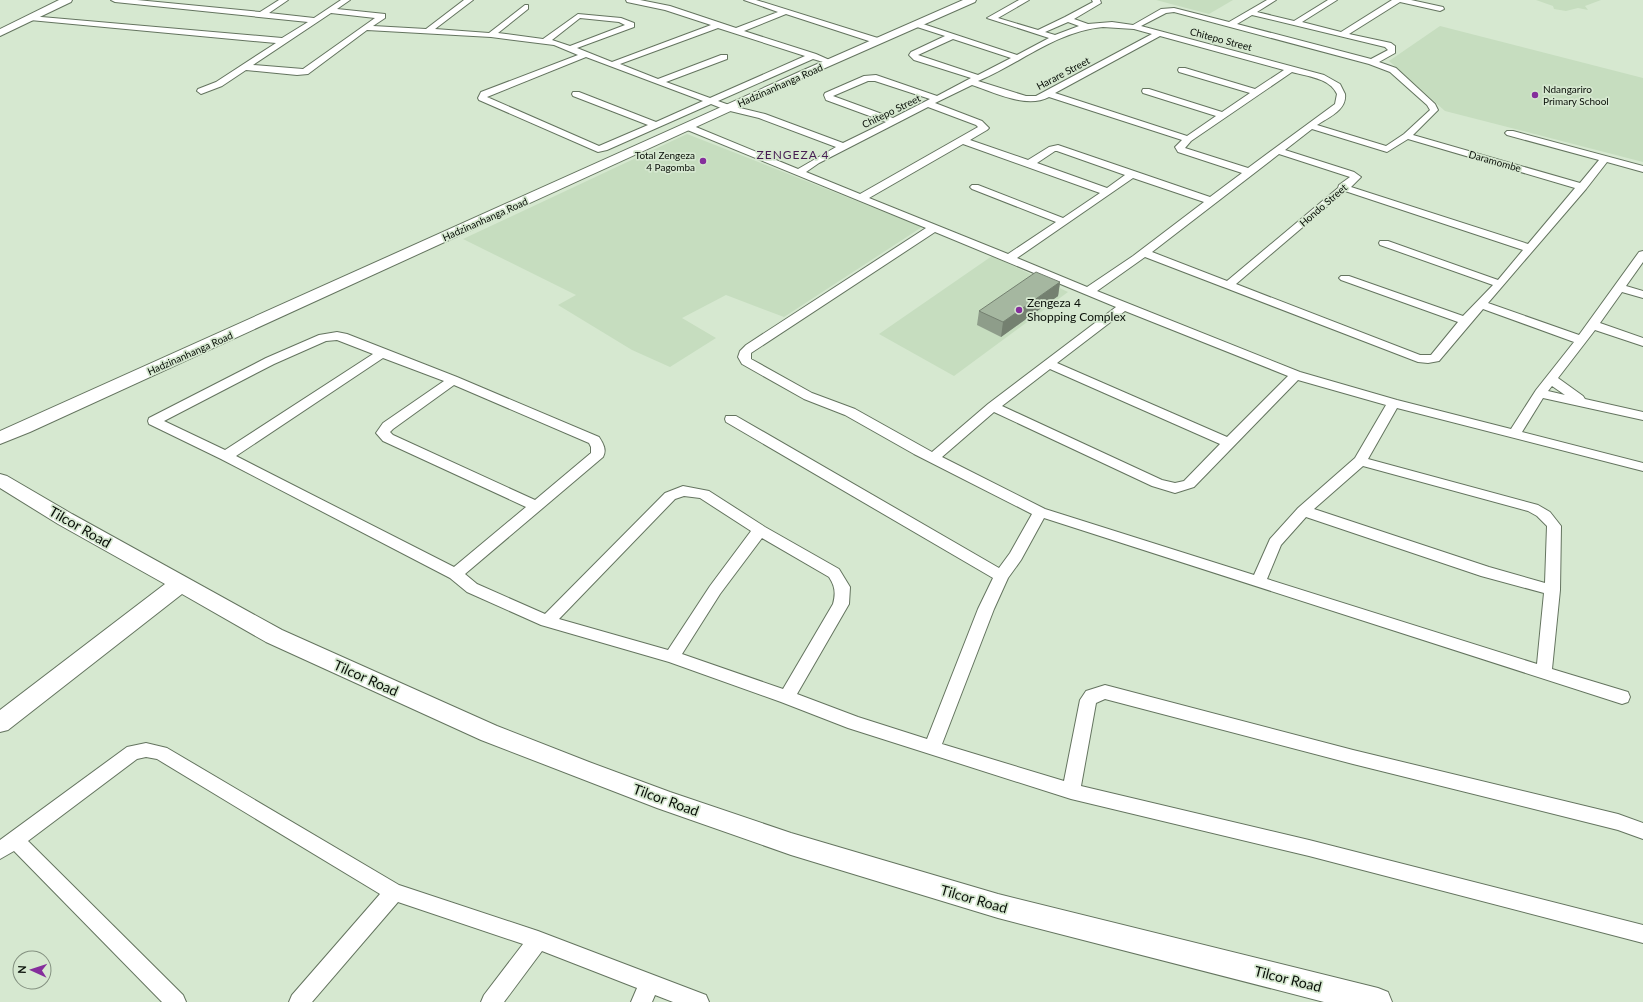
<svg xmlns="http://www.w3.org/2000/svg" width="1643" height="1002" viewBox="0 0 1643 1002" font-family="Lato,sans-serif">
<rect width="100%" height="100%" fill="#d6e8d0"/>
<!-- built -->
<g fill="#c6ddbf">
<path d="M1156,0h77l-24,14z"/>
<path d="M1536,0h65l-16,6 3,4 -10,-2 -12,3 -12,-2 -1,-3z"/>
<path d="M1440,26l203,52v84l-198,-51 -56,-50z"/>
<path d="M687,134l69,27 166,66 -138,90 -58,-22 -44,23 34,20 -46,29 -38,-17 -74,-45 18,-10 -113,-56z"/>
<path d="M992,256l76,36 -114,84 -75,-42z"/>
</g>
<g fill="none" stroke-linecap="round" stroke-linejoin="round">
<!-- street casing -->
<g stroke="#64745f" stroke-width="2">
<g id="street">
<path d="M111,0h26l123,12 19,-12h9l-19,13 45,5 27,-18h9l-13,9 48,5v4l-12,8 53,3 38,-29h9l-38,29 54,4 36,-28h3v4l-30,24 45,6 35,-25 43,4 13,5v4l-57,21 35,14 99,-37 -46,-15 -38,-8 -1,-2h14l30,6 66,22 42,-16 -34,-12h12l125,39 1,2 -1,2h-6l-89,-29 -42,17 72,23 18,8 -4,2 -17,-5 -95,42 14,5 33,8 78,29 43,-21 -60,-22 -2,-5 1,-2 39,-17 12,-1 61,21 34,-18 -57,-18 -5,-5 2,-3 34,-16 -31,-10v-4h3l100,33 32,-17 -62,-20 32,-18h10l-31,18 40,12 27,-13 28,-15 -1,-2h8l1,3 -27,16 14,5 24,-2 21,3 28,-16 13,-1 55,14 38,-22h9l-19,12 37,9 34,-21h9l-35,22 39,10 51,-32h19l32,7 1,2 -4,2 -40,-9 -51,32 42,9 4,3v7l-16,9 17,6 39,36 3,6 -25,25 167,48 19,-23 -92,-25 -2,-2 2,-2h6l130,35v6l-36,-10 -21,27 -98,114 91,32 60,-83 4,-1v11l-17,24 17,5v7l-21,-6 -22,31 43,15v8l-48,-16 -37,48 25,18 2,3 58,13v8l-100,-22 -21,34 121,31v8l-246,-63 -29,51 170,46 12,7 11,14 -1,64 -8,79 76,23 2,5 -2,5 -6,2 -578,-186 -23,42 -13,18 -14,31 -52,135 122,37 16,-81 6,-9 19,-6 248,65 265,64 25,9v16l-25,-9 -265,-66 -248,-65 -9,4 -15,83 228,54 334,85v18l-334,-87 -238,-57 -223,-71 -67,-26 -112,-40 -128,-37 -74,-33 -17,-14 -229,-119 -72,-35 -1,-3 1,-3 117,-60 53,-23 18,-3 10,2 110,43 142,60c4,6 8,13 4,20l-138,117 12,10 68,30 120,-121 18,-7 26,5 56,36 74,42 11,18 -1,17 -52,90 61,23 69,22 51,-130 15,-31 -267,-156 -1,-3 1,-3h10l263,152 11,-15 22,-39 -118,-60 -69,-39 -41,-16 -62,-35 -4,-7 2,-6 6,-6 180,-117 -241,-99 -2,-2 5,-3 3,1 107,44 38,-22 -77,-29 -33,-8 -15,-6 -104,46 -9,2 -119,-52 -1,-2 3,-6 97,-37 -24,-10 -63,-8 -124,-7 -59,44 -11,1 -51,-5 -24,16 -21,8 -4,-3 1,-2 18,-7 60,-39 -246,-23 -4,-2 4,-2 252,22 26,-16 -193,-20zM1174,12l195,52 21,8 37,33 3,5 -26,24 -18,12 -69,-21c12,-8 30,-15 28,-31l-5,-10 -16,-9 -183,-49 25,-13zM331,13l44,5 -72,51 -50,-4zM1252,15l133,32 3,3 -17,9 -134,-35zM580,18l39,4 6,3 -55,21 -18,-6zM1068,22l11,4 -24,9 -10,-3zM1103,27l31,2 18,5 -116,62h-10l-48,-15c41,-17 79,-50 125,-54zM718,28l87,28 -95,42 -44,-16 61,-23v-4h-6l-63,24 -38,-15zM1160,36l124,34 -29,19 -70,-21h-6l-1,2 1,2 71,21 -28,19 -73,-23h-6l-1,2 1,2 73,23 -29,20 -132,-43zM953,39l58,19 -33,17 -60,-20zM586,57l117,44 -47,21 -77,-30h-6l-1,2 1,2 75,29 -49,21 -112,-49zM1292,72c14,4 38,6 45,22l-2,10 -87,64 -63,-20 6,-7zM868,81h7l55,18 -37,19 -60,-22zM972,85c22,7 54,24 77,12l133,43 -7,7 3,5 64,21 -32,24 -152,-52 -9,2 -21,13 -58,-20 17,-10 2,-2 -7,-7 -47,-18zM928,107l48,18 2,2 -118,67 -54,-22 13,-9zM1312,129l75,23 21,-13 167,49 -47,56 -177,-57 10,-10 -7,-5 -69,-22zM963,144l137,49 -37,25 -85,-33h-6l-2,2 2,2 84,33 -48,32 -139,-56zM1055,151h2l68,24 -18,13 -70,-25zM1279,154l71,23 -11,8 -1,3 -111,93 -75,-29zM1133,178l71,24 -71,54 -46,31 -70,-29zM1345,191l178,59 -25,30 -110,-39h-8l-1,2 1,2 113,40 -30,31 -114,-40h-8l-2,2 2,2 117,42 -27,33h-11l-184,-71zM935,232l181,75 -128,97 -56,48 -77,-43 -43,-16 -61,-34v-6l3,-2zM1145,257l273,105 10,1 11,-2 44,-52 91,33 -38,48 -25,39 -114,-29 -97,-28 -203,-81zM1125,311l163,65 -61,61 -170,-74zM337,340l36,14 -148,96 -61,-29 110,-57 52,-23zM383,358l61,23 -61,42 -7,10 7,8 143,66 -72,60 -218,-111zM1050,369l170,75 -36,37 -9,2 -13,-3 -160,-74zM1298,380l88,25 -31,53 -57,50 -28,31 -16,36 -209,-66 -103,-52 52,-45 158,74 23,7 19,-6zM454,385l135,58 2,4v6l-56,47 -142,-65 -3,-3 3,-3zM1552,386l13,9 -17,-4zM1363,466l165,45 9,5 10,10 -2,57 -56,-16 -175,-58zM684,496l16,2 51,33 -41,55 -42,64 -109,-31 116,-120zM1306,517l175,59 63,17 -7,71 -270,-85 14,-34zM762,538l67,39c6,9 7,16 4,27l-50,85 -101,-35 38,-60z"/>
<path d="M146,743l21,5 232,137 139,46 168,64 3,7h-36l-18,-7 -3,7h-21l6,-14 -95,-37 -38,51h-23l3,-7 39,-51 -125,-42 -86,100h-23l3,-7 88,-101 -223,-135 -11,-2 -9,2 -109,82 155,154 3,7h-24l-148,-151 -14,8v-19l127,-93z"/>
</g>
</g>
<!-- secondary casing -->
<g stroke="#64745f" stroke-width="2">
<g id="secondary">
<path d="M59,0h13l-1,2 -71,34v-7z"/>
<path d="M963,0h13l-1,2 -168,74 -777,356 -30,12v-13l799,-359z"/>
<path d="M0,474l7,2 65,38 210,116 215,96 92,36 81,30 121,41 207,61 380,94 10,4 4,10h-68l-326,-84 -207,-63 -134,-47 -176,-68 -215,-98 -84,-48 -174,136 -8,2v-22l165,-126 -107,-60 -58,-36z"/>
</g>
</g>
<!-- street -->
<use href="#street" fill="#fff" fill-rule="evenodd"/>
<!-- secondary -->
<use href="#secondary" fill="#fff" fill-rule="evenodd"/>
</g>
<!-- wall -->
<path fill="#8e9d8a" d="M1060,282l-2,14 -57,41 -24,-12 2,-14z"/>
<!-- shaded-wall -->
<path fill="#748070" d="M1060,282l-2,14 -57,41 2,-15z"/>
<!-- building -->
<path fill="#a5b7a0" stroke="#748070" d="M1036,272l24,10 -57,40 -24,-11z"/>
<!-- markers -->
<g fill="#852e9c" stroke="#d6e8d0" stroke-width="1.5">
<circle cx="1535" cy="95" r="4"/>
<circle cx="703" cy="161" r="4"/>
<circle cx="1019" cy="310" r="4"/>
</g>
<g text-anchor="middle" stroke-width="3.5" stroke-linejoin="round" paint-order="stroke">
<!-- far-street labels -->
<g font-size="10" fill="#090f08" stroke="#d6e8d0">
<text transform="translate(1221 39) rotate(15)" y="4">Chitepo Street</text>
<text transform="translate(1063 73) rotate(-28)" y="4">Harare Street</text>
<text transform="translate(780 85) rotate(-24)" y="4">Hadzinanhanga Road</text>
<text transform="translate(891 111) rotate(-26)" y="4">Chitepo Street</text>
<text transform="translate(1495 161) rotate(16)" y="4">Daramombe</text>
<text transform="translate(1323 205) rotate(-41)" y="4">Hondo Street</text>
<text transform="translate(485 219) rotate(-24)" y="4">Hadzinanhanga Road</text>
<text transform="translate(190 353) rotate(-24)" y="4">Hadzinanhanga Road</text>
</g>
<!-- far-poi labels -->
<g font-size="10" fill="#090f08" stroke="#d6e8d0" text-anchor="start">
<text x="1543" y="93">Ndangariro<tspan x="1543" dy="12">Primary School</tspan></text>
<text x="695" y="159" text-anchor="end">Total Zengeza<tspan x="695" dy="12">4 Pagomba</tspan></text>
</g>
<!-- far-quarter labels -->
<g font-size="12" letter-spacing="1" fill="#461d52" stroke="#d6e8d0">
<text x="793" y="159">ZENGEZA 4</text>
</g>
<!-- poi labels -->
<g font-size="12" fill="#090f08" stroke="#d6e8d0" text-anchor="start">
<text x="1027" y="307">Zengeza 4<tspan x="1027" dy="14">Shopping Complex</tspan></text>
</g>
<!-- near-street labels -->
<g font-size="14" fill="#090f08" stroke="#d6e8d0">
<text transform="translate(80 527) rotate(30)" y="5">Tilcor Road</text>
<text transform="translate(366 678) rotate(24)" y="5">Tilcor Road</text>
<text transform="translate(666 800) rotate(20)" y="5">Tilcor Road</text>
<text transform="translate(974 899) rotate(16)" y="5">Tilcor Road</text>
<text transform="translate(1288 979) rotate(14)" y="5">Tilcor Road</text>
</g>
</g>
<!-- north arrow -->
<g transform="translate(32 970) rotate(273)"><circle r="19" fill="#d6e8d0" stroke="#849180"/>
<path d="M0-3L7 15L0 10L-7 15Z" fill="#852e9c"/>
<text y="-6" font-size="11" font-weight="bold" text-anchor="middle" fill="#090f08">N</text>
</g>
</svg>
